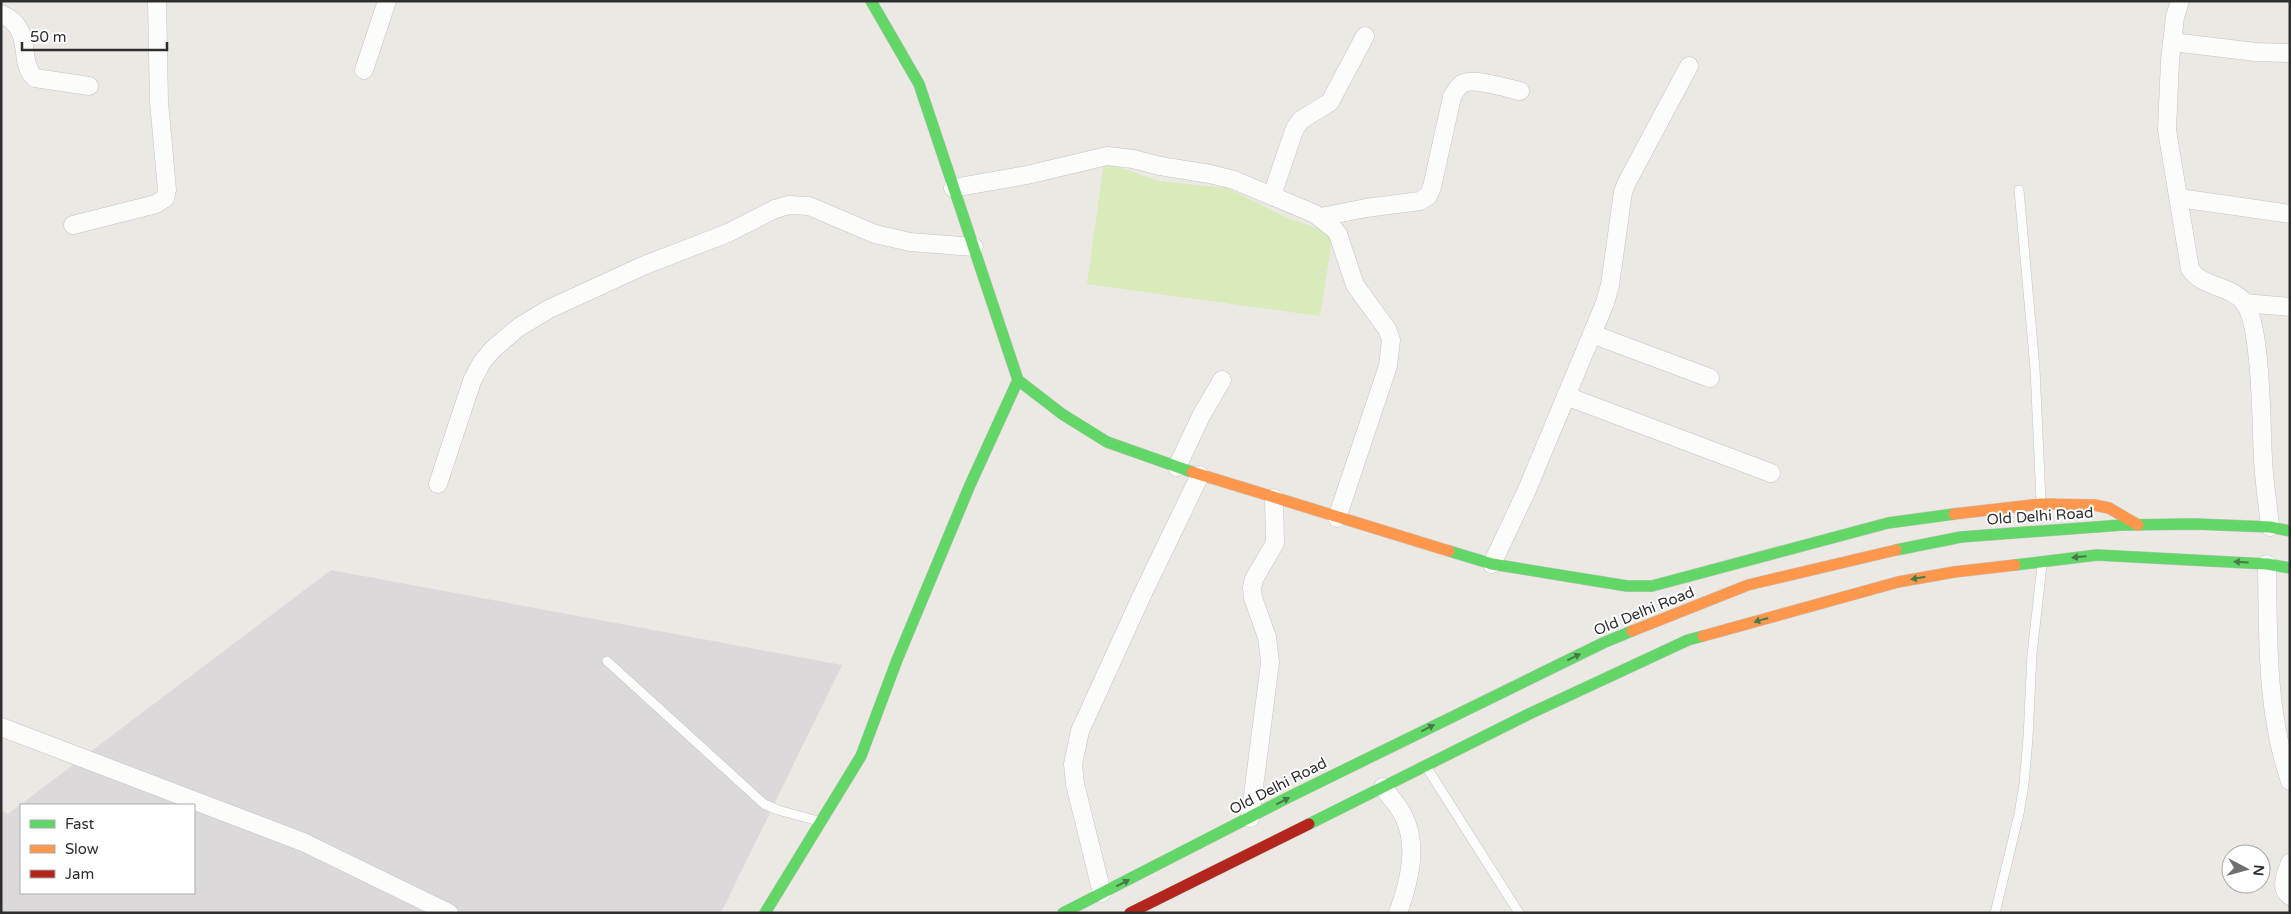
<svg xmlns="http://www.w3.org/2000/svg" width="2291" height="914" viewBox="0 0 2291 914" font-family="'Varela Round',sans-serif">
<rect width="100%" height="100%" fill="#ece8e4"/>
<!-- industrial -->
<path fill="#dcd9db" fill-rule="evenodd" d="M331,570l511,95 -121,248h-720v-103l7,4zM21,805h173v88h-173z"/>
<!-- pitch -->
<path fill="#d9eabb" d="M1104,162l55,19 68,7 63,31 43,14 -13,83 -233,-32z"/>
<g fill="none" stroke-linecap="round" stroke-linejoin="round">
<!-- lane casing -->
<g stroke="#c5c4c5" stroke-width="10">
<g id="lane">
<path d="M2019,190l16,179 6,132"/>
<path d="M607,661l157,143 14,6 40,11"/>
<path d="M1427,768l92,145"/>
<path d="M1995,913l24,-99 5,-30 4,-46 4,-84 10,-89"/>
</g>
</g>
<!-- street casing -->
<g stroke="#c5c4c5" stroke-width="19">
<g id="street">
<path d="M2180,1l-5,16 -5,44 -3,69 23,139c13,19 40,16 54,33 18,24 17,124 19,157 1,23 5,46 7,68"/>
<path d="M1,14c35,15 15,47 34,64l54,8"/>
<path d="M2172,42l84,10 34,1"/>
<path d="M364,70l23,-69"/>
<path d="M953,188l74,-13 80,-19 26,3 27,7 50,8 24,6 81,34 19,15 4,5 17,51 32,44 4,11 -3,26 -51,152"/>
<path d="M1272,195l23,-67 6,-8 29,-18 35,-66"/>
<path d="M2179,198l111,16"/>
<path d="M1321,217l45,-9 54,-7 8,-5 4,-9 20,-90c3,-5 5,-10 10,-13 11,-7 44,4 58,7"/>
<path d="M73,225l83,-21 9,-6 2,-8 -8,-88 -2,-101"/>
<path d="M2244,303l46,4"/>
<path d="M1592,334l118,44"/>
<path d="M1566,396l205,77"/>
<path d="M1177,467l24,-51 21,-36"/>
<path d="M438,484l34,-103 10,-19 11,-13 26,-22 30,-18 96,-44 83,-32 47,-24 14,-4 20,1 66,28 35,8 64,5"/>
<path d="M1492,564l34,-72 79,-189 5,-18 13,-93 4,-10 62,-116"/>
<path d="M2267,564c1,72 -1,148 23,217"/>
<path d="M1,727l302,115 146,71"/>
<path d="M1383,787c6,9 15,18 20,28 16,30 6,68 -5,98"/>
<path d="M1250,818l20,-155 -3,-26 -14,-39 -1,-10 2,-9 21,-36 -1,-45"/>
<path d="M2290,863c-4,11 -11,25 0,33"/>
<path d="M1102,893l-27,-109 -2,-20 7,-33 63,-138 57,-118"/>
</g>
</g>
<!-- fast casing -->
<g stroke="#c5c4c5" stroke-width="12">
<g id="fast">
<path d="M871,1l48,83 99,296 44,34 45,28 85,30"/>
<path d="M1896,550l65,-13 161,-12 73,-1 75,3 20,4"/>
<path d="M1449,551l43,13 135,22h25l236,-63 66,-9"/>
<path d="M2015,565l82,-10 170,9 23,4"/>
<path d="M1309,824l220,-110 159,-74 15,-4"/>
<path d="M765,913l96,-157 36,-96 73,-175 48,-105"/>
<path d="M1063,913l226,-116 314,-154 29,-12"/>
</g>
</g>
<!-- slow casing -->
<g stroke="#c5c4c5" stroke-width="12">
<g id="slow">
<path d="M1192,472l257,79"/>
<path d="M1954,514l87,-10 53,1 15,3 29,17"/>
<path d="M1632,631l116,-46 148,-35"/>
<path d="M1703,636l195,-54 56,-10 61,-7"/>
</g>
</g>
<!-- jam casing -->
<g stroke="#c5c4c5" stroke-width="12">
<path id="jam" d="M1130,913l179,-89"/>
</g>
<!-- lane -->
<use href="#lane" stroke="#fcfcfb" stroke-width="9"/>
<!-- street -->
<use href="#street" stroke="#fcfcfb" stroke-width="18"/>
<!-- fast -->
<use href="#fast" stroke="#63d668" stroke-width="11"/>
<!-- slow -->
<use href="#slow" stroke="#ff974d" stroke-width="11"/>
<!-- jam -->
<use href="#jam" stroke="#b3261e" stroke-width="11"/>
</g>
<!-- one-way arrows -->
<defs><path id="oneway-solid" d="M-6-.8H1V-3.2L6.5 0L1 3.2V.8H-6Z" transform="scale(1.25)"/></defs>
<g fill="#467a48">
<use href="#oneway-solid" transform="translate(2079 557) rotate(175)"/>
<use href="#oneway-solid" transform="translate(2241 562) rotate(-177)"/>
<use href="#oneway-solid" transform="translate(1918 578) rotate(170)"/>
<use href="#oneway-solid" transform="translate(1761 620) rotate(164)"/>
<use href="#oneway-solid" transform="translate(1574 657) rotate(-26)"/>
<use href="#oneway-solid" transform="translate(1428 728) rotate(-27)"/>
<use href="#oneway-solid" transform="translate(1283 801) rotate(-27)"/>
<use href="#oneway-solid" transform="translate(1123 883) rotate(-27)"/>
</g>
<g text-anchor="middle" stroke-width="4" stroke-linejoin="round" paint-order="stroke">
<!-- street labels -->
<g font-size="15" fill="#2e2e2e" stroke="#fff">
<text transform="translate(2040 516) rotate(-4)" y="5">Old Delhi Road</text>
<text transform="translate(1644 611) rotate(-22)" y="5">Old Delhi Road</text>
<text transform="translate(1278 786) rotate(-27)" y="5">Old Delhi Road</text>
</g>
</g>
<!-- border -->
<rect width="2291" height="914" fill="none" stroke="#2e2e2e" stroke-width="5"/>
<!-- legend -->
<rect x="20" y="804" width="175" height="90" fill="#ffffff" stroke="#ababab"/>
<rect x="30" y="820" width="25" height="8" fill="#63d668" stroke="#ababab"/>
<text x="65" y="829" font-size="15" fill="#2e2e2e">Fast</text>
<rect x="30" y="845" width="25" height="8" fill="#ff974d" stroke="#ababab"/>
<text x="65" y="854" font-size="15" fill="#2e2e2e">Slow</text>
<rect x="30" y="870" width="25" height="8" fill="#b3261e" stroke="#ababab"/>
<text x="65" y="879" font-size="15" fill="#2e2e2e">Jam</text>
<!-- north arrow -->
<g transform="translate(2246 869) rotate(96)"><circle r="24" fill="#ffffff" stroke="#ababab"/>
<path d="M0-4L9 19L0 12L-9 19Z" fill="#706f6e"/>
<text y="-8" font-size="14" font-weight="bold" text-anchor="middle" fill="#2e2e2e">N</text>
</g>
<!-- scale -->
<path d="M22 42v8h145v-8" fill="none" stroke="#2e2e2e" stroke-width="2.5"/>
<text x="30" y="42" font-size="15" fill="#2e2e2e" stroke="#ffffff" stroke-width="4" paint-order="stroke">50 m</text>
</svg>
